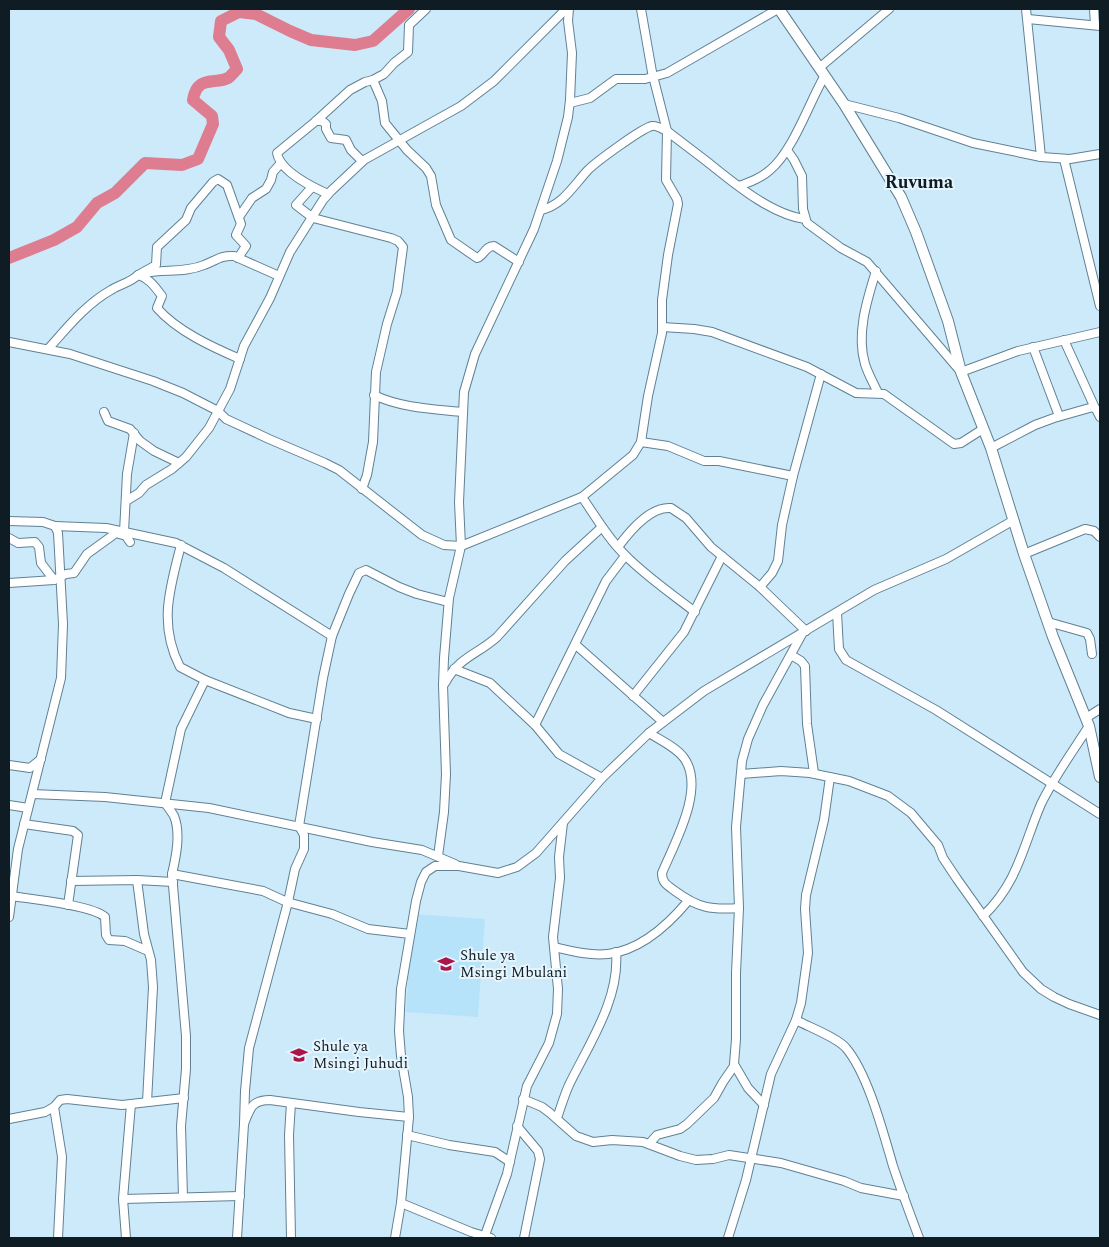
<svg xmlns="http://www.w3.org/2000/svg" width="1109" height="1247" viewBox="0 0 1109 1247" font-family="Spectral,serif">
<rect width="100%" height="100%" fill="#cdeafa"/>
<!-- built -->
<path fill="#b6e2fa" d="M412,914l73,5 -7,98 -72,-5z"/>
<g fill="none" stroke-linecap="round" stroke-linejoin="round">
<!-- river -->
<path stroke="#de7d8f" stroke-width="12" d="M9,258l45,-18 23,-13 20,-24 18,-10 30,-30 37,2 16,-6 15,-35 -1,-8 -19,-16c4,-26 23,-15 35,-22 3,-2 6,-6 9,-9l-8,-19 -10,-13 2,-16 18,-9 17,2 34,17 21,9 44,5 18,-4 36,-32"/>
<!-- minor casing -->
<g stroke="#608193" stroke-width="10">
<g id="minor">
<path d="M1026,9l15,148"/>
<path d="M1094,9l1,16"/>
<path d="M1028,19l72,7"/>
<path d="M819,68l70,-59"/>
<path d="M373,80l9,21 3,22 22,27 19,18 5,8 5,29 15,35 26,18c7,-2 8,-12 17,-12l25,16"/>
<path d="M570,103l20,-5 26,-19h29l22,-6 111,-64"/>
<path d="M844,104l55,14 74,25 68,14 29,2 30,-5"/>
<path d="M316,121h6l4,3v5l5,9 15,2 5,10 11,11"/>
<path d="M787,150l7,10 8,16 1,33 4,14 34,25 26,14 94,110 57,-21 82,-19"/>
<path d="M1064,159l36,147"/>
<path d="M739,186c11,-4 22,-8 31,-16 23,-19 39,-67 54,-93"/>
<path d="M312,187l-16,18 17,13 78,20 7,3 5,6 -6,45 -10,32 -11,48 -3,70 -6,33 -5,14"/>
<path d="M328,194c-16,-7 -48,-23 -51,-41l39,-32 34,-31 15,-8 8,-2 11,-6 10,-11 14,-11 1,-27 17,-16"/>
<path d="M541,210c22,-5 32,-24 47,-40 8,-8 54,-42 64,-44 5,-1 10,3 15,5 14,11 29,22 43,33 25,20 62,51 95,55"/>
<path d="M239,217l13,-19 14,-9 5,-9 2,-8 8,-9"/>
<path d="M876,271c-9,29 -20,63 -11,93 3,10 9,20 13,29"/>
<path d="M145,273c19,-4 40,0 59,-8 11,-4 17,-10 30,-9l45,20"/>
<path d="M138,275l18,-10 1,-18 29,-27 5,-12 22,-26 5,-3 9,6 14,39 -5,11 10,11 -8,12"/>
<path d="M662,327l32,2 18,3 95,35 49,26 28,1 70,50 7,-1 22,-14"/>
<path d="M1064,340l31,68"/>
<path d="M9,342l61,12 83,27 30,12 35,18 8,8 43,20 56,24 14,7 83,65 22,10 17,1 121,-49 51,-42 8,-13 7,-46 14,-63v-33l6,-45 10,-51 -1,-5 -11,-19 1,-49 -15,-59 -11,-63"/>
<path d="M1033,347l26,69"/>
<path d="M48,349c19,-21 38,-45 63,-59 9,-6 19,-7 27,-15 11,3 17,12 24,21l-5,12c20,23 55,39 83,51"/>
<path d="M374,395c27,13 60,14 89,17"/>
<path d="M104,412l4,9 22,8 10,12 14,10 25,12"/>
<path d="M641,442l27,4 36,15h15l74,15"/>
<path d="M991,448l44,-23 19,-7 39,-11 3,2 4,8"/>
<path d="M582,497c14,20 26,42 44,59 21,21 46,38 69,56"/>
<path d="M126,501l13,-8 7,-8 26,-16 14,-12 23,-29 21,-39 14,-43 26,-48 20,-46 33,-52 8,-9 33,-31 97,-54 33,-25 72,-72"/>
<path d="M9,521l34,1 12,4 3,7 5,91 -2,54 -43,171 -9,68"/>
<path d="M55,526l51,2 70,15 48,25 108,68"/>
<path d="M124,532l3,-58 7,-41"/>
<path d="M9,538l9,5 17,-1 4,5 2,16 13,17"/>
<path d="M181,545c-11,43 -23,79 -1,122l25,13 84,33 28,6"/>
<path d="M618,547c11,-15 32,-41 53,-39l15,10 25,29 49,40 46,44"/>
<path d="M1024,554l61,-25 9,2 6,6"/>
<path d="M9,583l45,-3 12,-6 8,-1 13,-19 29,-21 10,3 4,6"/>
<path d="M760,587l12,-14 6,-12 4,-36 11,-49 28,-102"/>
<path d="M837,613l2,36 7,11 90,50 164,104"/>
<path d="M1048,622l39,11 3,6 2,15"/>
<path d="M576,645l87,77"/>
<path d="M791,655l10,6 4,5 2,58 7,49"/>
<path d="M454,669l36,14 45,42 24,29 43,24"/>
<path d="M445,683c15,-27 32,-28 52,-46l68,-76 37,-34"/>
<path d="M633,696l51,-64 38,-76"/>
<path d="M1086,718l14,-9"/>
<path d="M535,725l71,-144 19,-25"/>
<path d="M649,733c11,7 27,14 35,25 22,30 -10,86 -22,115 0,10 5,12 13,18 23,17 36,19 64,17"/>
<path d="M9,765l21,3 11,-9"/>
<path d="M741,774l40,-3 29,2 39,8 39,15 23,17 27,32 5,13 14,21 66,93 18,17 13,8 15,7 31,11"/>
<path d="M32,794l73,3 104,11 163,34 50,8 33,14"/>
<path d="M9,805l19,3"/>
<path d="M24,824l49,7 5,4 -10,70"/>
<path d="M438,856l6,-44 2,-38 -3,-89 1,-27 5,-60 12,-52 -2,-44 5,-110 11,-38 59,-125 23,-68 11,-44 2,-17 2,-47 -4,-32 1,-12"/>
<path d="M172,874l91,17 24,11 45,12 36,15 42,5"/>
<path d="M137,880l7,54 7,26 2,27 -6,115"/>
<path d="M71,881l66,-1 36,2"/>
<path d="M11,896c19,3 81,9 94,21l1,18 3,5 16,1 23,10"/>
<path d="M983,916c35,-33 40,-70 58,-112 13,-27 32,-53 48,-78"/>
<path d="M554,947c17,4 36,9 54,7 33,-4 60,-29 80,-53"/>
<path d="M796,1020c13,7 42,18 50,28 22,26 37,84 47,118 8,24 17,48 26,72"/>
<path d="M523,1099l19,8 8,6 26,23 17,6 19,-2 31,2 37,14 16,4 17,-1 16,-4 52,8 63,18 17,7 43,8"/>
<path d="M764,1105l-16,-17 -14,-24 2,-25v-66l3,-65 -3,-81 6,-66 6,-22 15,-34 39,-71"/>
<path d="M54,1107l8,50 -4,81"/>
<path d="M557,1118c4,-11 7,-22 12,-33 20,-41 51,-86 47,-133"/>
<path d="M9,1119l36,-7 9,-5 6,-7 7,-1 55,6 62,-7"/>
<path d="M244,1124l1,-33 4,-43 39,-146 7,-33 9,-20v-14l-5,-9 24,-148 9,-42 17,-42 10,-21 7,-3 33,17 18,7 31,8"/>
<path d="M517,1126l21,25 2,8 -16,79"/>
<path d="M407,1135l42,10 46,7 15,10"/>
<path d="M649,1144l8,-9 23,-6 7,-5 27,-26 9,-16 11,-16"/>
<path d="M183,1197l-2,-71 5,-57v-33l-14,-162c4,-17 9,-41 2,-58 -3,-5 -6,-9 -9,-13l16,-74 24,-49"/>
<path d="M123,1199l117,-3"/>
<path d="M401,1203l70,29 20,6"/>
<path d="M126,1238l-3,-39 8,-95"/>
<path d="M237,1238l7,-114c6,-16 8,-24 26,-24l89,12 50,5"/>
<path d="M291,1238l-2,-103 2,-32"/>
<path d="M395,1238l6,-35 8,-86 -1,-20 -7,-41 -2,-25 2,-42 15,-88 5,-19 5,-10 9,-6h24l39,7 19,-6 19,-14 66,-75 47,-45 55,-42 170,-101 72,-31 68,-39"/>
<path d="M484,1238l23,-64 20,-88 22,-43 8,-29 1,-25 -5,-52 7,-59 -1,-21 4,-34"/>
<path d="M728,1238l18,-58 25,-106 25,-54 5,-17 7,-50 -3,-44 1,-14 18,-75 6,-43"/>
</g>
</g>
<!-- tertiary casing -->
<g stroke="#608193" stroke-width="12">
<path id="tertiary" d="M779,9l65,95 57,93 15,35 32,89 13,51 30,76 33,106 29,83 36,89 11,51"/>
</g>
<!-- minor -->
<use href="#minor" stroke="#fff" stroke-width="8"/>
<!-- tertiary -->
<use href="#tertiary" stroke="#fff" stroke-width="10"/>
</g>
<!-- icons -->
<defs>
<g id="school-bare" transform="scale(1.35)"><path d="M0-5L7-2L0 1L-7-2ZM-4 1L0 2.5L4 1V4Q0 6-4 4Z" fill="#aa1648" stroke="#e6f5fd" stroke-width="2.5" paint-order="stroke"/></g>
</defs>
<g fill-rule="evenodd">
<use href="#school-bare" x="446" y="964"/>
<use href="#school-bare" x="299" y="1055"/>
</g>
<g text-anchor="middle" stroke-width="4" stroke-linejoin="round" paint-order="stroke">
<!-- poi labels -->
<g font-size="15" fill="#0f1c23" stroke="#e6f5fd" text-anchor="start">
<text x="460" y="960">Shule ya<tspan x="460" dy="17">Msingi Mbulani</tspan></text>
<text x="313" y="1051">Shule ya<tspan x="313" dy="17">Msingi Juhudi</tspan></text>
</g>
<!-- quarter labels -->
<g font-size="18" font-weight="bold" fill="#0f1c23" stroke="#e6f5fd">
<text x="919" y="188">Ruvuma</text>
</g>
</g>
<!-- border -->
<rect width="1109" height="1247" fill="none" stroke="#0f1c23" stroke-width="20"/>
</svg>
